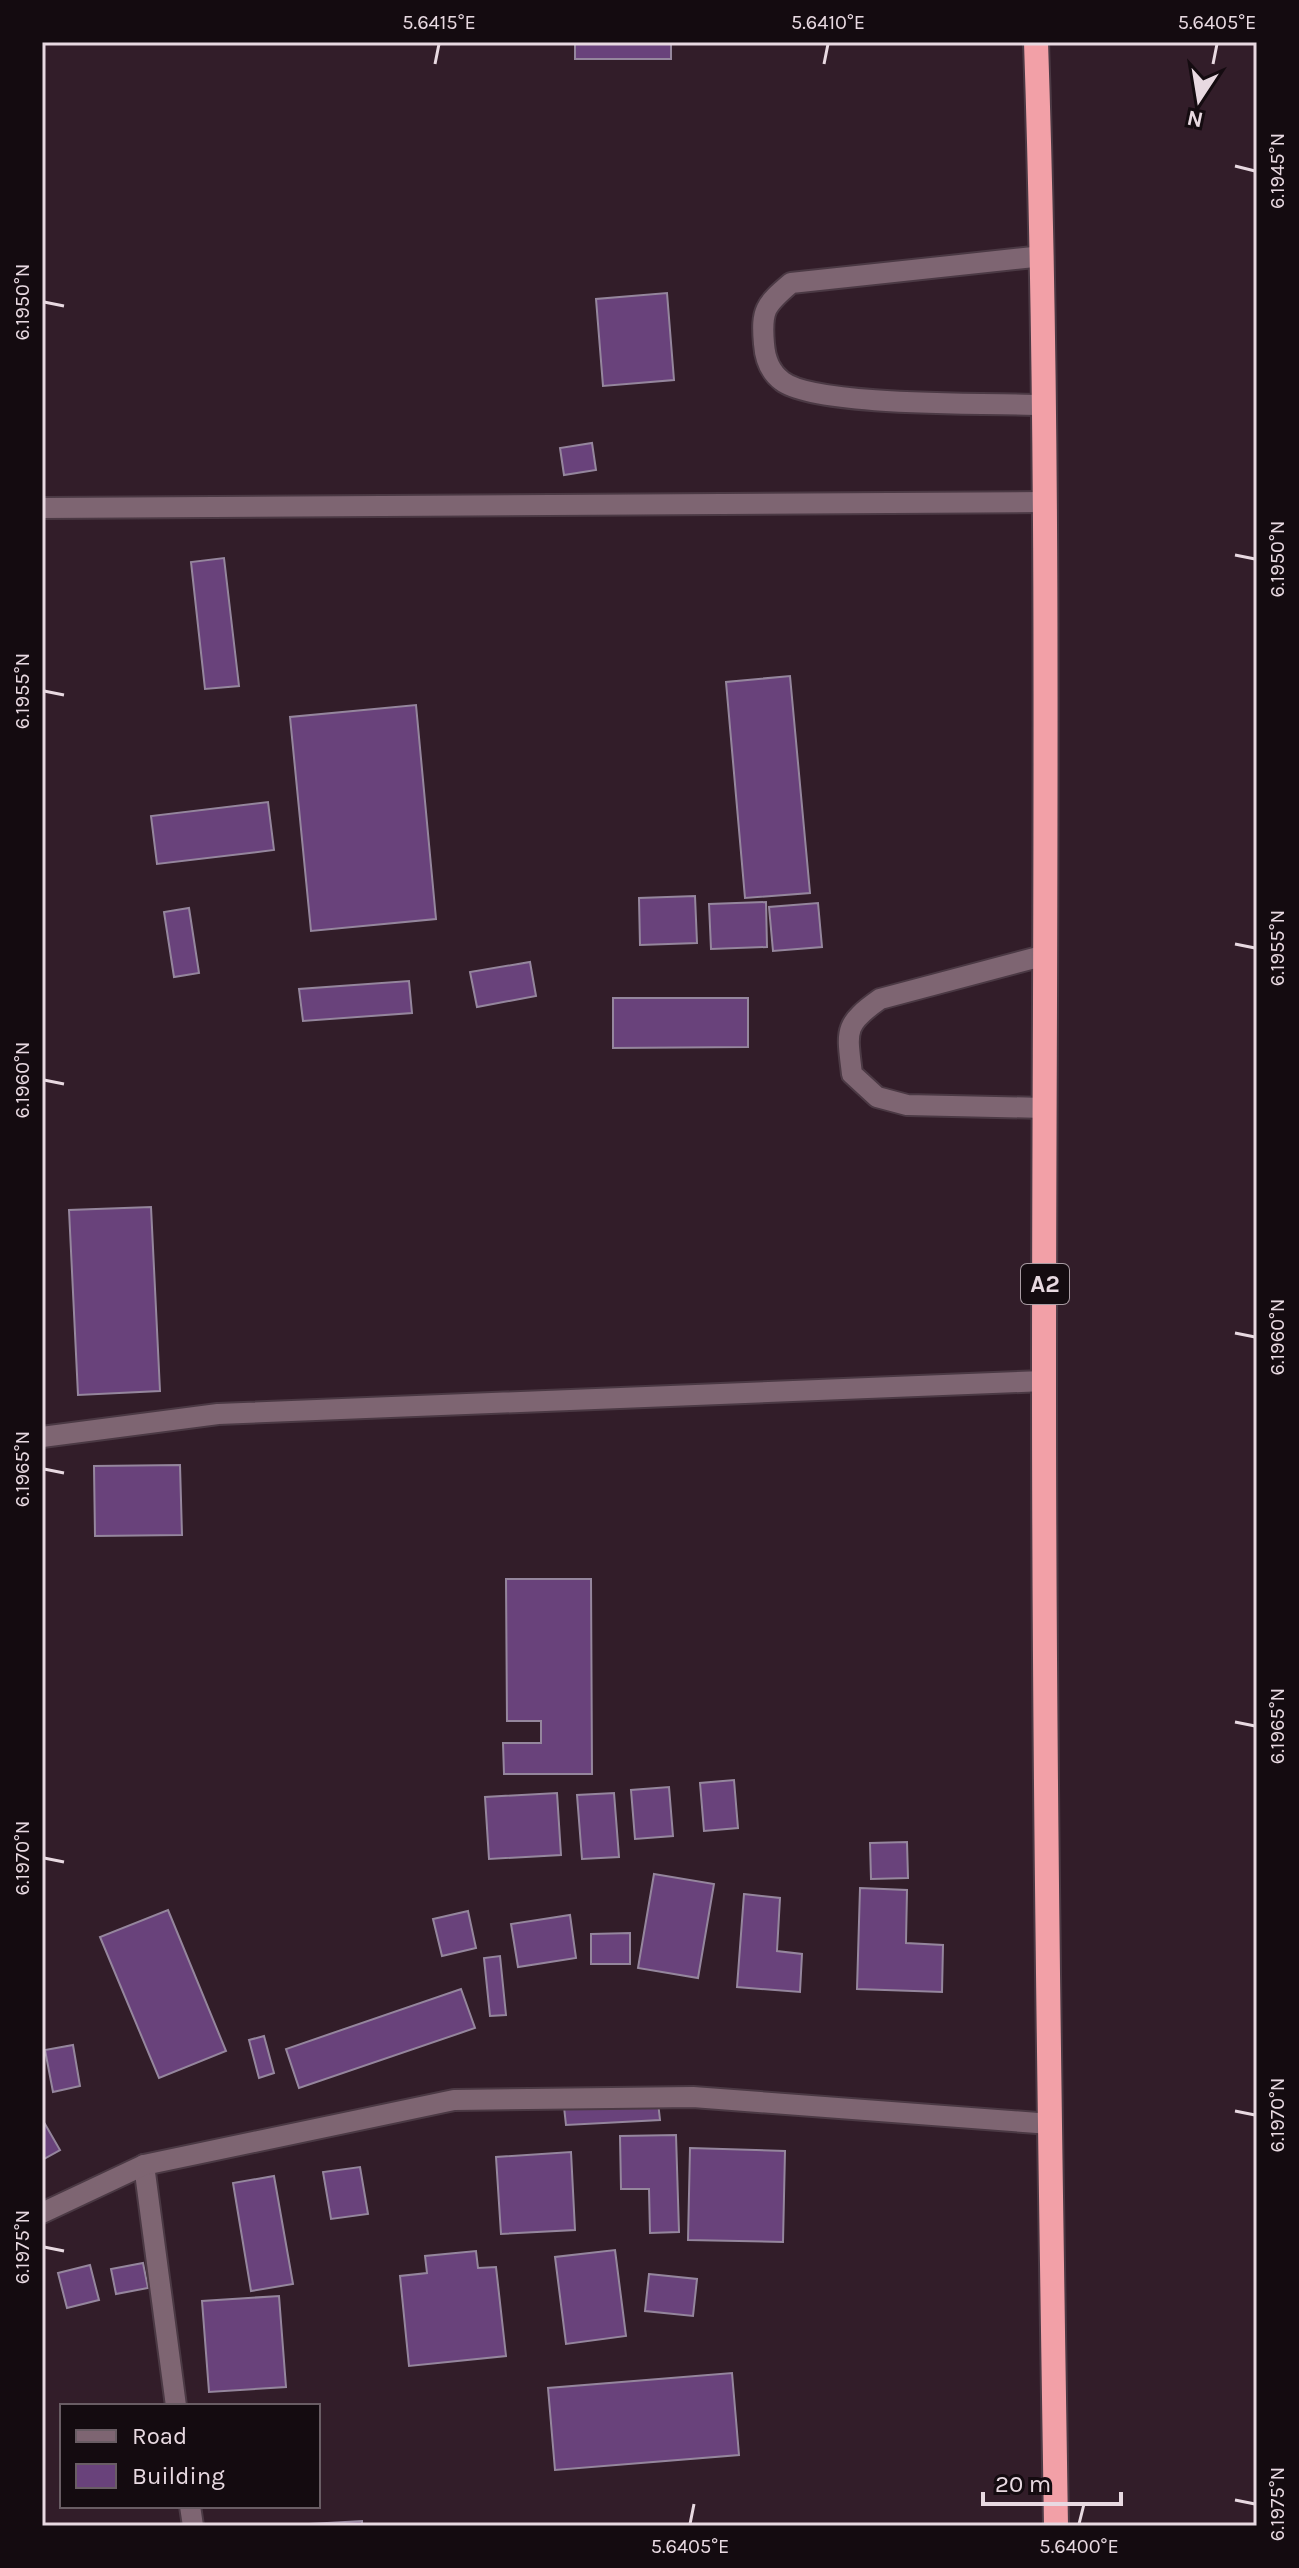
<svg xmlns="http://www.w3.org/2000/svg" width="1299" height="2568" viewBox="0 0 1299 2568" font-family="Karla,sans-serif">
<rect width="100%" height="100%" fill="#321d29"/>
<!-- building -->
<g fill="#69427b" stroke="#95869d" stroke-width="2">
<rect x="575" y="42" width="96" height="17"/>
<path d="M667,293l7,87 -71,6 -7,-87z"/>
<path d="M592,443l4,27 -32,5 -4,-27z"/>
<path d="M224,558l15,128 -34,3 -14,-127z"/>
<path d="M790,676l20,217 -65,5 -19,-216z"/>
<path d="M416,705l20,214 -125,12 -21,-214z"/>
<path d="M268,802l6,48 -117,14 -6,-48z"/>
<path d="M695,896l2,47 -57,2 -1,-47z"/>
<path d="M766,902l1,45 -56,2 -2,-45z"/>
<path d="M818,903l4,44 -49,4 -4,-44z"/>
<path d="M189,908l10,65 -25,4 -10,-65z"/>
<path d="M530,962l6,34 -59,11 -7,-35z"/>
<path d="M409,981l3,32 -109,8 -4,-32z"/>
<path d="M613,998h135v49l-135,1z"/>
<path d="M151,1207l9,184 -82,4 -9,-185z"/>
<path d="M180,1465l2,70 -87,1 -1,-70z"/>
<path d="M506,1579h85l1,195h-88l-1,-31h38v-22h-34z"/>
<path d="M734,1780l4,48 -34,3 -4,-48z"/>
<path d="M669,1787l4,49 -38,3 -4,-49z"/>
<path d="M557,1793l4,62 -72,4 -4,-62z"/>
<path d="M614,1793l5,64 -37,2 -5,-64z"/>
<path d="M907,1842l1,36 -37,1 -1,-36z"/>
<path d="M654,1874l60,10 -16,94 -60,-10z"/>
<path d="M860,1888l47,2 -1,53 37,2 -1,47 -85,-3z"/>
<path d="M744,1894l36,4 -3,53 25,3 -2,38 -63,-5z"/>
<path d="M168,1910l58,141 -67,27 -59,-141z"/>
<path d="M468,1911l8,37 -34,8 -9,-37z"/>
<path d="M570,1915l6,43 -58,9 -7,-43z"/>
<path d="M630,1933v31h-39v-30z"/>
<path d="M500,1956l6,59 -16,1 -6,-58z"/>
<path d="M461,1989l14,39 -176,60 -13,-39z"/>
<path d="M264,2036l10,37 -15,5 -10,-38z"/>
<path d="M73,2045l7,41 -27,6 -8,-42z"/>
<path d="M658,2102l2,18 -94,5 -2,-18z"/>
<path d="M45,2124l15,26 -18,10v-34z"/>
<path d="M676,2135l3,97 -29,1 -1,-44h-28l-1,-53z"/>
<path d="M690,2148l95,3 -2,91 -95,-2z"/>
<path d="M571,2152l4,78 -74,4 -5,-77z"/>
<path d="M360,2167l8,47 -37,5 -8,-47z"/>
<path d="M274,2176l19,108 -42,7 -18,-108z"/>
<path d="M615,2250l11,86 -60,8 -11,-87z"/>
<path d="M476,2251l2,17 18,-1 10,89 -97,10 -9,-90 27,-3 -2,-17z"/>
<path d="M143,2263l5,25 -32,6 -5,-25z"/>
<path d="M90,2265l9,35 -32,8 -9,-35z"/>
<path d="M649,2274l48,5 -4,37 -48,-5z"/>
<path d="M279,2296l7,91 -77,5 -7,-91z"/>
<path d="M732,2373l7,82 -184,15 -7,-82z"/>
<path d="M362,2521v5h-89z"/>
</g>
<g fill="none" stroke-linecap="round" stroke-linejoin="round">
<!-- lane casing -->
<g stroke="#4b3944" stroke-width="24">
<g id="lane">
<path d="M1043,405c-50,-2 -228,2 -261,-24 -12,-9 -17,-23 -18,-37 -3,-34 1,-39 27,-61l252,-27"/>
<path d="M1045,1108l-138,-3 -30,-8 -25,-23c-5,-43 -9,-49 28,-75l166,-44"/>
</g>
</g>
<!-- street casing -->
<g stroke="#4b3944" stroke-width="24">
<g id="street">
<path d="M42,508l1002,-6"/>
<path d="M42,1437l176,-23 826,-33"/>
<path d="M144,2165l32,241"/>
<path d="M42,2213l102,-48 310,-65 239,-3 358,27"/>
<path d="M190,2506l3,20"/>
</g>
</g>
<!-- highway casing -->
<g stroke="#4b3944" stroke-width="28">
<path id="highway" d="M1036,42c15,445 8,890 8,1336 0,382 6,765 12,1148"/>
</g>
<!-- lane -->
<use href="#lane" stroke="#7e6572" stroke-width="20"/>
<!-- street -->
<use href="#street" stroke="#7e6572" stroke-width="20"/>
<!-- highway -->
<use href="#highway" stroke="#f2a0a7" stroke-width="24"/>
</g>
<!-- ticks -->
<path fill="none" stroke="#e8d9e1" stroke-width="3" d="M435,64l4,-20M824,64l4,-20M1213,64l4,-20M1235,166l20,5M44,302l20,4M1235,555l20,4M44,691l20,4M1235,944l20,4M44,1080l20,4M1235,1333l20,4M44,1469l20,4M1235,1722l20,4M44,1858l20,4M1235,2111l20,4M44,2247l20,4M1235,2500l20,4M690,2524l4,-20M1079,2524l5,-20"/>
<g text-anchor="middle" stroke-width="8" stroke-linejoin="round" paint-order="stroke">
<!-- shield labels -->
<rect fill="#140b10" stroke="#a89ba2" stroke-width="2" x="1021" y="1264" width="48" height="40" rx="6"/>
<g font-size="24" font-weight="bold" fill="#e8d9e1">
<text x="1045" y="1292">A2</text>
</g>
</g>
<!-- border -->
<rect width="1299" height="2568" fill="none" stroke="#140b10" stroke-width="88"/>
<!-- legend -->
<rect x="60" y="2404" width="260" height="104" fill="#140b10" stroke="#695d64" stroke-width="2"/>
<rect x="76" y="2430" width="40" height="12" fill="#7e6572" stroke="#695d64" stroke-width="2"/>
<text x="132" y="2444" font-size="24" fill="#e8d9e1">Road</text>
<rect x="76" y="2464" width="40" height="24" fill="#69427b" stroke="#695d64" stroke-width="2"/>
<text x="132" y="2484" font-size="24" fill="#e8d9e1">Building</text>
<!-- north arrow -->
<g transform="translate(1199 100) rotate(192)" stroke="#140b10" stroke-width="6" paint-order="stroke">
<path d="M0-6L14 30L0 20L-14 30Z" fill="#e8d9e1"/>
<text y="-12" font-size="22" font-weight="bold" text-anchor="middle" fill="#e8d9e1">N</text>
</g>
<!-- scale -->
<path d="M983 2492v12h138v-12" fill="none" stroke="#e8d9e1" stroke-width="4"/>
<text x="995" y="2492" font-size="24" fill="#e8d9e1" stroke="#140b10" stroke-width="6" paint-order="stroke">20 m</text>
<rect x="44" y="44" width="1211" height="2480" fill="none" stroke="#e8d9e1" stroke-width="3"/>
<g font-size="20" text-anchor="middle" fill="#e8d9e1">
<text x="439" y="29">5.6415°E</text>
<text x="828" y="29">5.6410°E</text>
<text x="1217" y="29">5.6405°E</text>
<text transform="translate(1277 171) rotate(-90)" y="7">6.1945°N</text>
<text transform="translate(22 302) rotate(-90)" y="7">6.1950°N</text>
<text transform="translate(1277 559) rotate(-90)" y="7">6.1950°N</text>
<text transform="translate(22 691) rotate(-90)" y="7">6.1955°N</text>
<text transform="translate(1277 948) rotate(-90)" y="7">6.1955°N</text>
<text transform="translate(22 1080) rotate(-90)" y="7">6.1960°N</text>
<text transform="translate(1277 1337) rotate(-90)" y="7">6.1960°N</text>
<text transform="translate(22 1469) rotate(-90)" y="7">6.1965°N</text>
<text transform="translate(1277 1726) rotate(-90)" y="7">6.1965°N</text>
<text transform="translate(22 1858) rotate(-90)" y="7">6.1970°N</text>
<text transform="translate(1277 2115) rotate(-90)" y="7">6.1970°N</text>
<text transform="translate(22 2247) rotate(-90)" y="7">6.1975°N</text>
<text transform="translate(1277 2504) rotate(-90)" y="7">6.1975°N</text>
<text x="690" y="2553">5.6405°E</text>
<text x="1079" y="2553">5.6400°E</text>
</g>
</svg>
